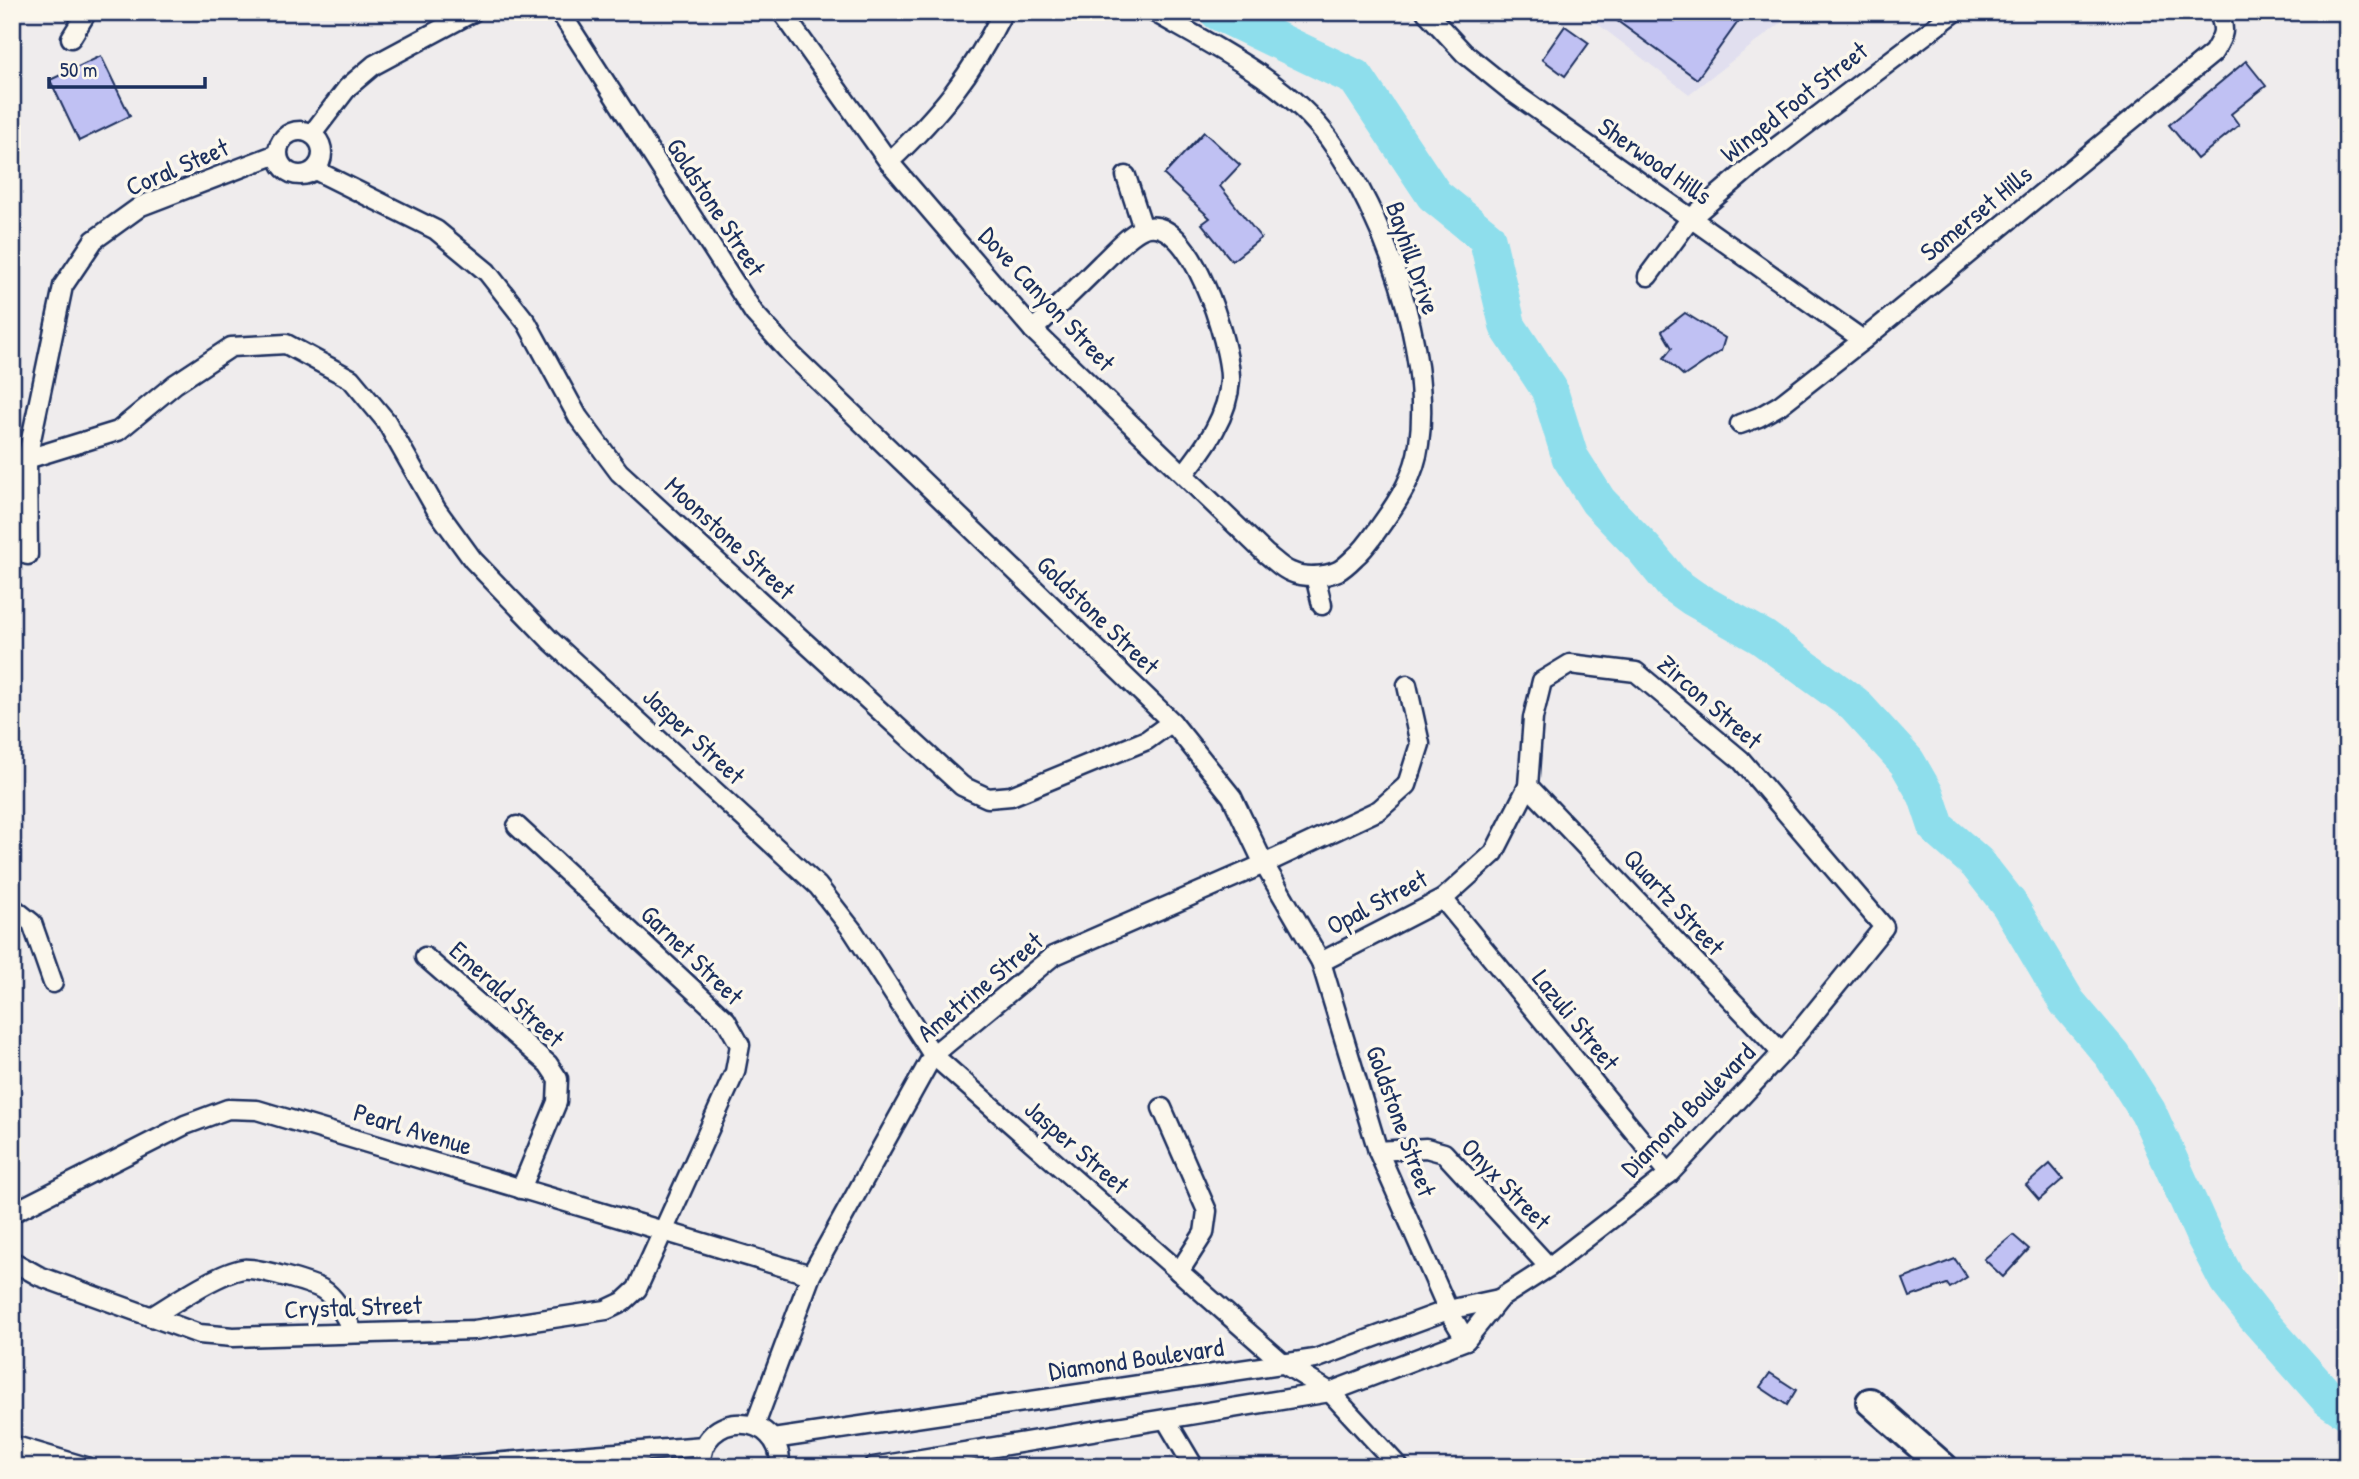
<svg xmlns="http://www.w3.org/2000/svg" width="2359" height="1479" viewBox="0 0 2359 1479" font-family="'Patrick Hand',sans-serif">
<rect width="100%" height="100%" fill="#efeced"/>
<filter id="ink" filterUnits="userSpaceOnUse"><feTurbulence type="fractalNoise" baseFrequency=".0143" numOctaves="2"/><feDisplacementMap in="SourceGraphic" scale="14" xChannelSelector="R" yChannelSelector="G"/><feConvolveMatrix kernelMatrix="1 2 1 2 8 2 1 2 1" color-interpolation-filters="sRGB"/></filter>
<g filter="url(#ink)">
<!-- built -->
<path fill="#e1dfef" d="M1582,12h213l-106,82z"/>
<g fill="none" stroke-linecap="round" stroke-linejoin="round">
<!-- river -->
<path stroke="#8edeec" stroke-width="37" d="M1218,12l138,66 78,117 53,43 21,89 41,62 21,68 28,44 47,49 27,33 21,15 69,39 92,67 53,58 19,33 11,33 40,35 32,41 58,98 45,53 36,57 55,122 24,46 29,37 72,81 19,13"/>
</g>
<!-- building -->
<g fill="#c0c1f3" stroke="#1b2f5e" stroke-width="2">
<path d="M1605,12h140l-48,67z"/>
<path d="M1565,26l24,17 -24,33 -23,-17z"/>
<path d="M101,56l29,60 -51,25 -29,-61z"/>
<path d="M2246,61l20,25 -35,28 8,11 -42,34 -28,-34z"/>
<path d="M1204,132l36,33 -20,21 41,52 -29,23 -30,-37 8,-6 -46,-43z"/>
<path d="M1685,313l40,25 -4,13 -37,25 -20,-18 8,-10 -10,-17z"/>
<path d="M2050,1164l13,15 -24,21 -13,-15z"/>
<path d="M2013,1235l16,14 -26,28 -19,-18z"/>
<path d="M1955,1259l12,18 -17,11 -3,-4 -37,13 -7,-18z"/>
<path d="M1770,1373l26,17 -9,15 -27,-18z"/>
</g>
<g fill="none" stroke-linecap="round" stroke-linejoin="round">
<!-- street casing -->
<g stroke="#1b2f5e" stroke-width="23">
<g id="street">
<path d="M557,12l7,6 190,295 38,42 380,367 60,75 32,67 57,98 57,189 70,159 18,30"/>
<path d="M782,12l107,150 144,168 233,224c7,5 16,15 25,18 13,6 34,5 47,-1 6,-3 12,-9 17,-14 10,-8 18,-21 26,-32 18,-25 34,-50 38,-81 13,-93 -35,-231 -90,-305 -40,-56 -116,-93 -175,-127"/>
<path d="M1426,12l38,41 47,38 352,249"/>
<path d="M71,38l16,-26"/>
<circle cx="300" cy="153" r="22"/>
<path d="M312,134l36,-47 26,-22 99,-53"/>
<path d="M889,162c51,-48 82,-86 114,-150"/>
<path d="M315,170l121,60 51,42 40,51 51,94 41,55 343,314 26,12 23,-2 136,-56 25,-18"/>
<path d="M1126,176l17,52"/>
<path d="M1648,276l43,-58 62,-53 202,-153"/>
<path d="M1033,330c23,-22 46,-44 69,-67 12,-11 25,-27 40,-34 48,-22 89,118 88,151 -2,36 -24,66 -46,94"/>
<path d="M1740,424l19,-7 21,-12 83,-65 350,-287c10,-17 14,-22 5,-41"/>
<path d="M27,459l91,-28 57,-47 56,-37 55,-3 65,35 35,42 50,88 37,51 77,80 268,246 35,45 80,124 351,309 46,28 69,75"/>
<path d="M28,555l-1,-96 36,-173 31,-46 47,-34 136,-52"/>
<path d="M1315,576l7,29"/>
<path d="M1528,786l254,267"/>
<path d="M1443,899l226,275"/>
<path d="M12,907l20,16 21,60"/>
<path d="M425,957l123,107 10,15 -1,23 -36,87"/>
<path d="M1162,1108l45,103 -3,22 -25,39"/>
<path d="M1378,1151l48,-3 18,5 105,114"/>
<path d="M12,1213l173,-88 43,-16 29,1 554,165"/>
<path d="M12,1261l27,15 160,58 34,3 241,-7 132,-20 17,-8 14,-13 98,-217 5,-27 -14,-25 -209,-194"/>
<path d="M151,1317c23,-14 67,-44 92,-48 12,-2 68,14 79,20 15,9 24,30 32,44"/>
<path d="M1166,1420l28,47"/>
<path d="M755,1425l56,-150 122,-220 120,-99 211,-92 115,-54 28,-25 13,-41 -13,-59"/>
<path d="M773,1439l542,-80 133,-49 51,-11"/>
<path d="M12,1445l74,22"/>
<path d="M12,1453l24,14"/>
<path d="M442,1467l262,-21"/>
<path d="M701,1467c-3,-58 82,-57 79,0"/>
<path d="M873,1467l457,-75 136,-52 33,-41 50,-32 120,-93 113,-121 102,-126 -143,-167 -105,-88 -66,-8 -28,17 -9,37 -5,68 -34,67 -51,46 -122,63"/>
</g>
</g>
<!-- secondary casing -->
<g stroke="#1b2f5e" stroke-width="32">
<path id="secondary" d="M1870,1402l74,65"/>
</g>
<!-- street -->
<use href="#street" stroke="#fbf7ec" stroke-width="18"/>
<!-- secondary -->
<use href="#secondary" stroke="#fbf7ec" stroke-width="26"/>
</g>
</g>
<g text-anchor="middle" stroke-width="7" stroke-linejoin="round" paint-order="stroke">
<!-- street labels -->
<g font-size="26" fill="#1b2f5e" stroke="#fbf7ec">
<text transform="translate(1794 102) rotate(-38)" y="9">Winged Foot Street</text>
<text transform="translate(1655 161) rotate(35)" y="9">Sherwood Hills</text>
<text transform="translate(177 167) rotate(-23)" y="9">Coral Steet</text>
<text transform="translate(716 207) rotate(57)" y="9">Goldstone Street</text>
<text transform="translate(1976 213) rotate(-39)" y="9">Somerset Hills</text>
<text transform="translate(1413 258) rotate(71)" y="9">Bayhill Drive</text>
<text transform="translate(1047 299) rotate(47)" y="9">Dove Canyon Street</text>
<text transform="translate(730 538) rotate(43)" y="9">Moonstone Street</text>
<text transform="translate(1098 615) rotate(44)" y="9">Goldstone Street</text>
<text transform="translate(1710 702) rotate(41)" y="9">Zircon Street</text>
<text transform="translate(694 736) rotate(43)" y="9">Jasper Street</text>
<text transform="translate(1377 902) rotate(-28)" y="9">Opal Street</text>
<text transform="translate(1674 902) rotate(47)" y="9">Quartz Street</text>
<text transform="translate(692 955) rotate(44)" y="9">Garnet Street</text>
<text transform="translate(980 987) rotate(-40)" y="9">Ametrine Street</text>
<text transform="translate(507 994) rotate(42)" y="9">Emerald Street</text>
<text transform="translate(1576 1020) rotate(51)" y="9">Lazuli Street</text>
<text transform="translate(1688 1110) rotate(-45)" y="9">Diamond Boulevard</text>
<text transform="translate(1401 1121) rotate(70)" y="9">Goldstone Street</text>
<text transform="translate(413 1129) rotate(17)" y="9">Pearl Avenue</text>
<text transform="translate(1077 1147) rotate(41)" y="9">Jasper Street</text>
<text transform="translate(1506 1184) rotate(46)" y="9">Onyx Street</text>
<text transform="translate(353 1307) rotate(-2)" y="9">Crystal Street</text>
<text transform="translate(1136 1359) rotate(-8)" y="9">Diamond Boulevard</text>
</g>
</g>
<!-- margin -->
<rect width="2359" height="1479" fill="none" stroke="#fbf7ec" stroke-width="42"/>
<rect x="21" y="21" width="2317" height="1437" fill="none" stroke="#1b2f5e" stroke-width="2.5" filter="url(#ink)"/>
<!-- scale -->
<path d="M49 77v10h156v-10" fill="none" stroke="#1b2f5e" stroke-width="3.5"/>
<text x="60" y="77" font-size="21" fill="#1b2f5e" stroke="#fbf7ec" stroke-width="5" paint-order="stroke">50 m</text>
</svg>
